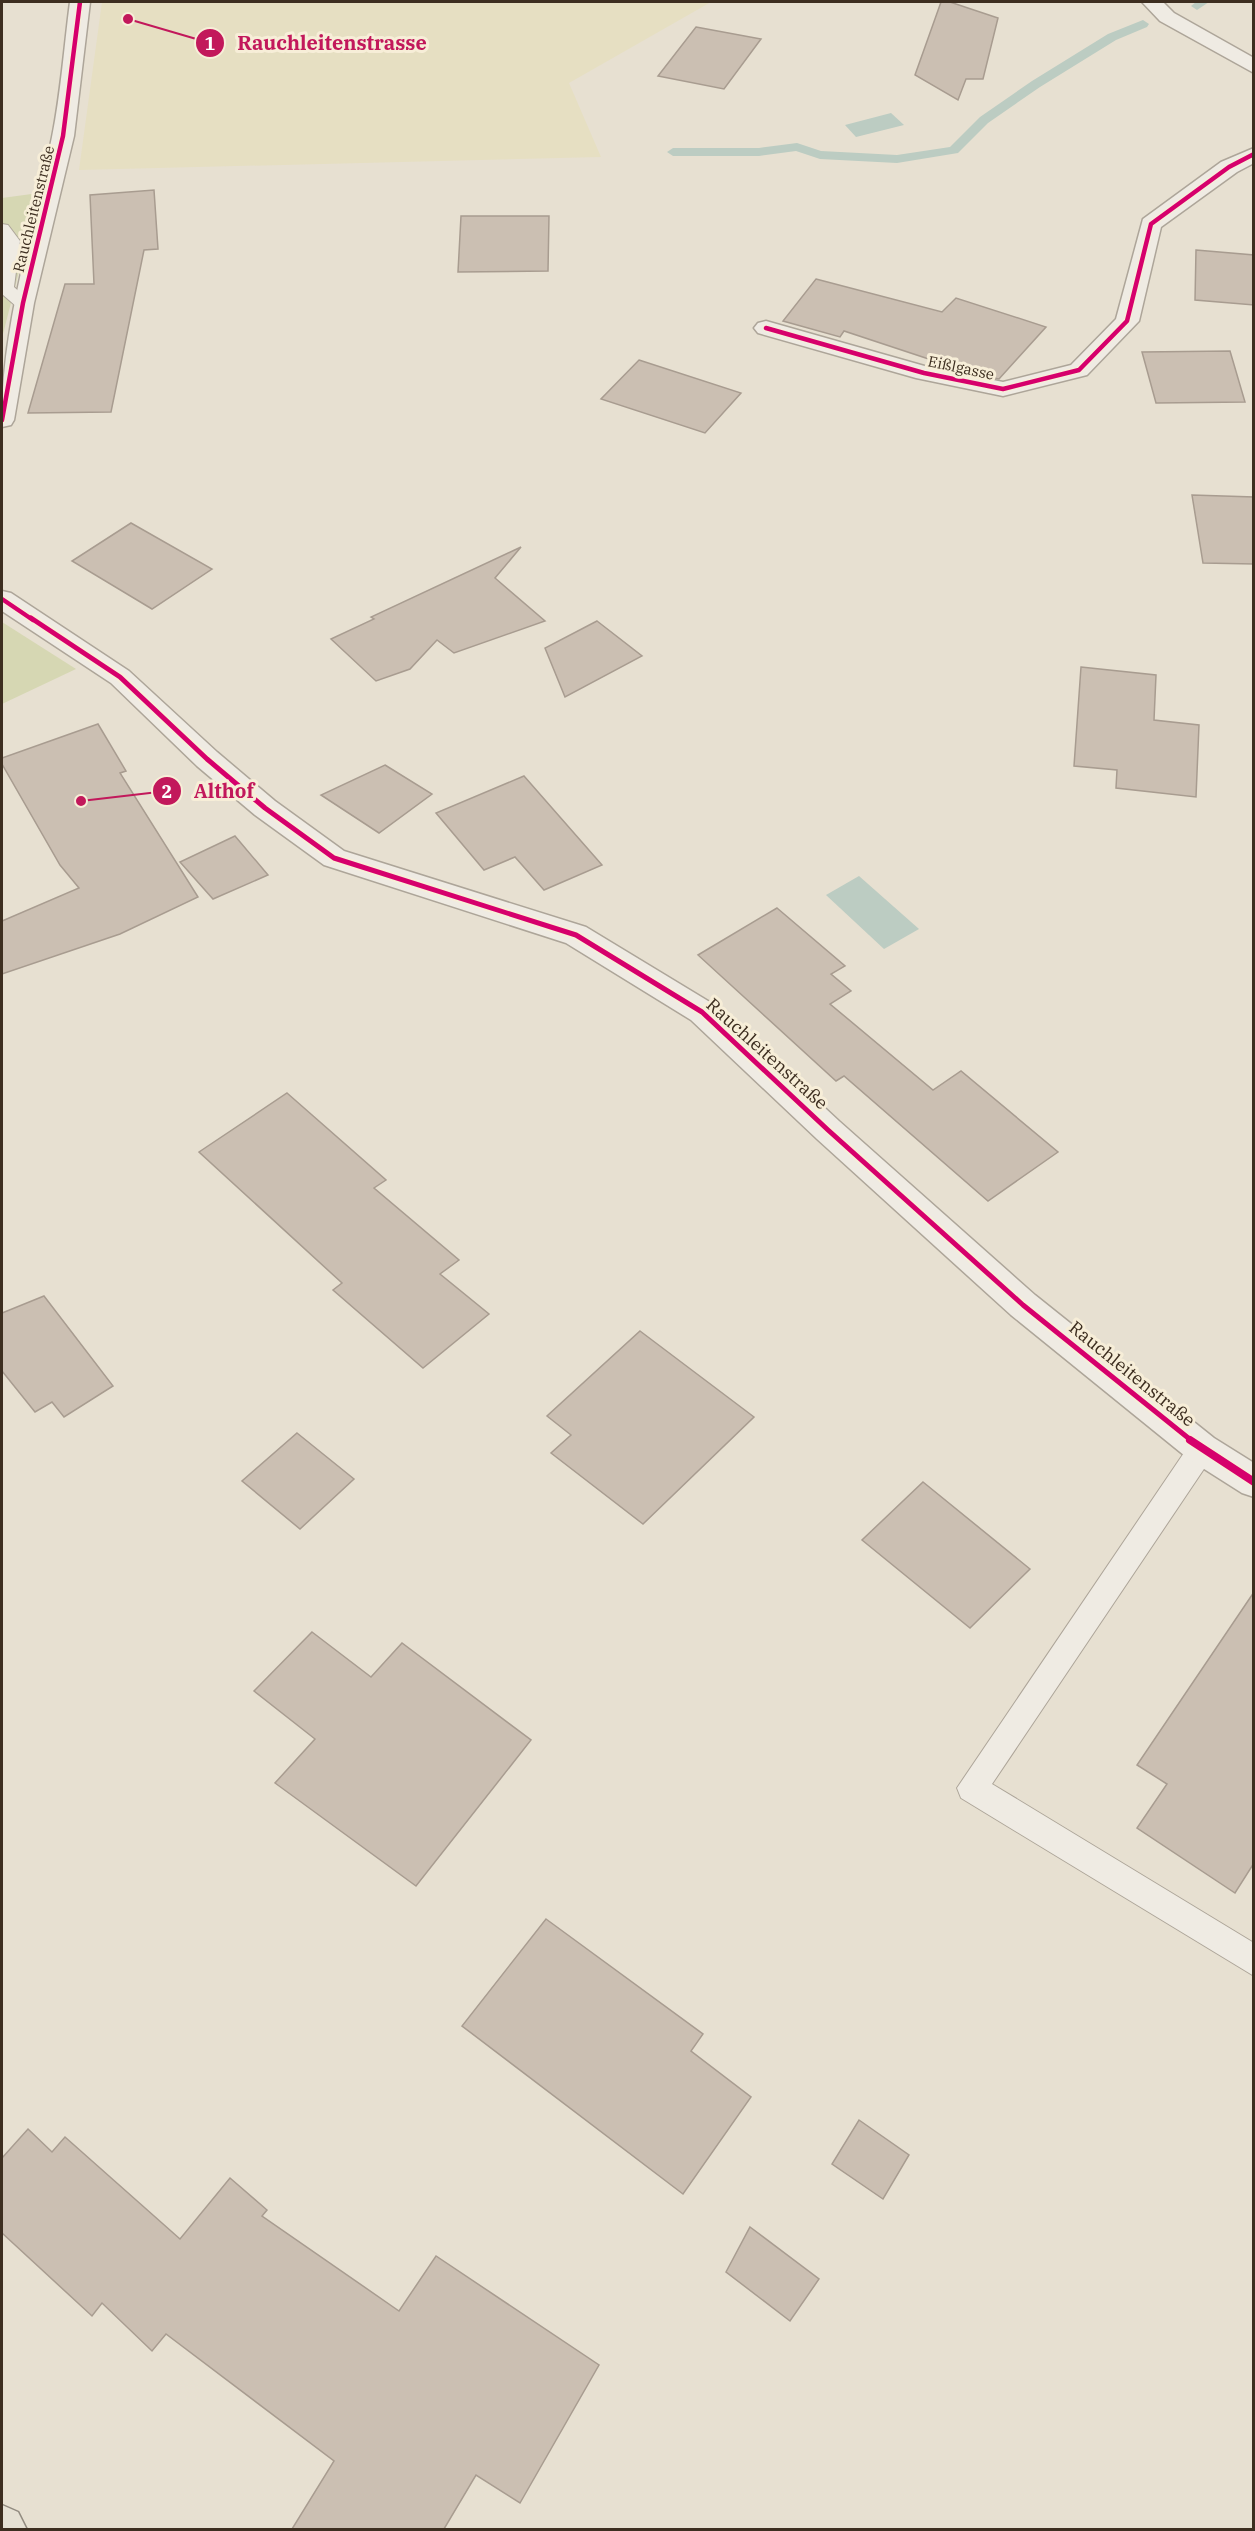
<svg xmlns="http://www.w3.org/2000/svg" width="1255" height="2531" viewBox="0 0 1255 2531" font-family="'IBM Plex Serif',serif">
<rect width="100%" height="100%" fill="#e7e0d1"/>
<!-- farmland -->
<path fill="#e6dfc2" d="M102,2h609l-142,81 32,74 -522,13z"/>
<!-- green -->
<g fill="#d6d7b3">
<path d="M39,193l-37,145v-140z"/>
<path d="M2,622l74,47 -74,35z"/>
</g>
<!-- water -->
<g fill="#bcccc2">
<path d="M891,113l13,12 -48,12 -11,-12z"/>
<path d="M859,876l60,53 -35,20 -58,-54z"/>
</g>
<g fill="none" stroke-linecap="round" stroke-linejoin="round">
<!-- stream -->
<g fill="#bcccc2" fill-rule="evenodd">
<path d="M1196,2h13l-12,8 -6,-4z"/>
<path d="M1143,20l6,4 -2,3 -31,13 -76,47 -52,36 -30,30 -61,10 -77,-4 -24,-8 -37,5h-86l-6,-4 6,-4h86l38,-5 24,8 76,4 53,-8 30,-30 52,-36 76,-47z"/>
</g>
</g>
<!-- building -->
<g fill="#cbbfb2" stroke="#a89c90" stroke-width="1.5">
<path d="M941,2h9l48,16 -15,61h-17l-8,21 -43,-25z"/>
<path d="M696,27l65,12 -37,50 -66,-13z"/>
<path d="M154,190l4,59 -14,1 -33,162 -83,1 37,-129h29l-4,-89z"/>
<path d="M461,216h88l-1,55 -90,1z"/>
<path d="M1196,250l58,5v50l-59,-5z"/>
<path d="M816,279l126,33 14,-14 90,29 -47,52 -25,-5 -130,-43 -4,6 -57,-16z"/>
<path d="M1230,351l15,51 -89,1 -14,-51z"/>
<path d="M639,360l102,33 -36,40 -104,-34z"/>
<path d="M1192,495l62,2v67l-51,-1z"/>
<path d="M131,523l81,46 -60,40 -80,-48z"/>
<path d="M521,547l-26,31 50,43 -91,32 -17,-13 -27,29 -34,12 -45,-42 43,-20 -3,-2z"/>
<path d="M597,621l45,35 -77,41 -20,-49z"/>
<path d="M1081,667l75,8 -2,45 45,5 -3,72 -80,-9 1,-18 -43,-4z"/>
<path d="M98,724l28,47 -6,2 78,124 -78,37 -118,40v-53l77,-33 -19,-23 -58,-101v-6z"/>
<path d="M385,765l47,29 -53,39 -58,-38z"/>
<path d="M524,776l78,89 -58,25 -29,-33 -31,13 -48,-57z"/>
<path d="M235,836l33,39 -55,24 -33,-37z"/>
<path d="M777,908l68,58 -14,8 20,17 -21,13 103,86 28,-19 97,81 -70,49 -144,-125 -8,5 -138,-126z"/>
<path d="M287,1093l99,87 -12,8 85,72 -19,14 49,40 -66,54 -90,-78 9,-7 -143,-131z"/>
<path d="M44,1296l69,90 -49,31 -12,-15 -17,10 -33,-41v-58z"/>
<path d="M640,1331l114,86 -111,107 -92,-71 20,-18 -24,-19z"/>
<path d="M297,1433l57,46 -54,50 -58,-48z"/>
<path d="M923,1482l107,87 -60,59 -108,-88z"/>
<path d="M1254,1592v271l-19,30 -98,-65 30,-44 -30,-19z"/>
<path d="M312,1632l59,45 31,-34 129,97 -115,146 -141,-103 40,-44 -61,-48z"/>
<path d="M546,1919l157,115 -12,17 60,46 -68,97 -221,-168z"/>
<path d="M859,2120l50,35 -26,44 -51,-35z"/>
<path d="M28,2129l24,23 13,-15 115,102 50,-61 37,32 -5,6 137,95 37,-55 163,109 -79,138 -44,-28 -32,54h-152l42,-68 -168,-127 -14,17 -50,-48 -10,13 -90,-83v-75z"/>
<path d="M750,2227l69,52 -29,42 -64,-49z"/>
</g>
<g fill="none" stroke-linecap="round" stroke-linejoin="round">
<!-- service casing -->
<g stroke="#ada599" stroke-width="2">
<g id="service">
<path d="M2,224l6,1 12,16 -6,46 18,16 -3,4h-12l-15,-13z"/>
<path d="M1202,1437l10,4 3,8 -3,8 -220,327 262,159v33l-293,-178 -4,-10 235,-347z"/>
</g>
</g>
<!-- minor casing -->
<g stroke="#ada599" stroke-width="3">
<g id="minor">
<path d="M70,2h20l-16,134 -40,167 -20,117 -3,5 -9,2c-2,-97 31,-195 50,-290 9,-44 12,-90 18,-135z"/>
<path d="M1142,2h21l11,11 80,45v15l-94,-52z"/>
<path d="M1254,148v15l-17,9 -76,55 -22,94 -52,54 -84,21 -87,-18 -158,-45 -4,-5 4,-5 8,-2 162,46 75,15 68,-17 45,-46 27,-100 78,-57z"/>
<path d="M2,591l9,2 118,78 88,81 58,49 69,50 242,76 127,77 126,117 196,174 179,143 40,25v34l-12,-4 -52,-33 -179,-145 -194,-176 -126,-119 -125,-77 -242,-78 -69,-50 -58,-49 -86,-83 -109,-72z"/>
</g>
</g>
<!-- primary casing -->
<g stroke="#928b80" stroke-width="3">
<path id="primary" d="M2,2505l16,7 9,18h-25z"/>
</g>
<!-- service -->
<use href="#service" fill="#efebe3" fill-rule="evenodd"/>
<!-- minor -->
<use href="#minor" fill="#efebe3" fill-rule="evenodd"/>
<!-- primary -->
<use href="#primary" fill="#e6e1d4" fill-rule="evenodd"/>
<!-- cycleway-far2 casing -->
<g stroke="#f7eed8" stroke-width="7">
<g id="cycleway-far2">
<path d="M766,328l158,45 79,16 76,-19 48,-49 24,-97 78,-57 25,-13"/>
<path d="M2,420l21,-117 40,-167 17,-134"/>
<path d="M2,599l31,21"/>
</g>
</g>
<!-- cycleway-far1 casing -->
<g stroke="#f7eed8" stroke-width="9">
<path id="cycleway-far1" d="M31,618l89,59 87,82 58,49 69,50 242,77 126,77 126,118 195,175 169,136"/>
</g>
<!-- cycleway casing -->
<g stroke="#f7eed8" stroke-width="11">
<path id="cycleway" d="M1190,1440l64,42"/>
</g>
<!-- cycleway-far2 -->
<use href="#cycleway-far2" stroke="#d6006c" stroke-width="4.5"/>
<!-- cycleway-far1 -->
<use href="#cycleway-far1" stroke="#d6006c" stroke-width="5"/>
<!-- cycleway -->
<use href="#cycleway" stroke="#d6006c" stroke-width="8"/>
</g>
<g text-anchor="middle" stroke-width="6" stroke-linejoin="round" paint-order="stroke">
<!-- far-street labels -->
<g font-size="15" fill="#3d2e20" stroke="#f7eed8">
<text transform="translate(34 209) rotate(-76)" y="5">Rauchleitenstraße</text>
<text transform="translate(961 368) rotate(12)" y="5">Eißlgasse</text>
</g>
<!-- street labels -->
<g font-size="18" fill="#3d2e20" stroke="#f7eed8">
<text transform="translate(767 1054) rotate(42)" y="6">Rauchleitenstraße</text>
<text transform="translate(1132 1374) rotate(39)" y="6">Rauchleitenstraße</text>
</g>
</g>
<!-- callouts -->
<path fill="none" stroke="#c2185b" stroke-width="2" d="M128 19L210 43M81 801L167 791"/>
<g fill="#c2185b" stroke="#f7eed8" stroke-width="2">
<circle cx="128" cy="19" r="6"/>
<circle cx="81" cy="801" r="6"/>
<circle cx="210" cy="43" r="15"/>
<circle cx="167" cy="791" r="15"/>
</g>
<g font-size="18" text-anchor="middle" font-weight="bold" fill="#fff">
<text x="210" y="50">1</text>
<text x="167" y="798">2</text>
</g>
<g font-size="20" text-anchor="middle" font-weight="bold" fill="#c2185b" stroke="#f7eed8" stroke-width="6" stroke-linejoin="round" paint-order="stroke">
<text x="332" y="50">Rauchleitenstrasse</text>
<text x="224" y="798">Althof</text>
</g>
<!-- border -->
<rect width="1255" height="2531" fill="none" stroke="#3d2e20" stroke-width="6"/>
</svg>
